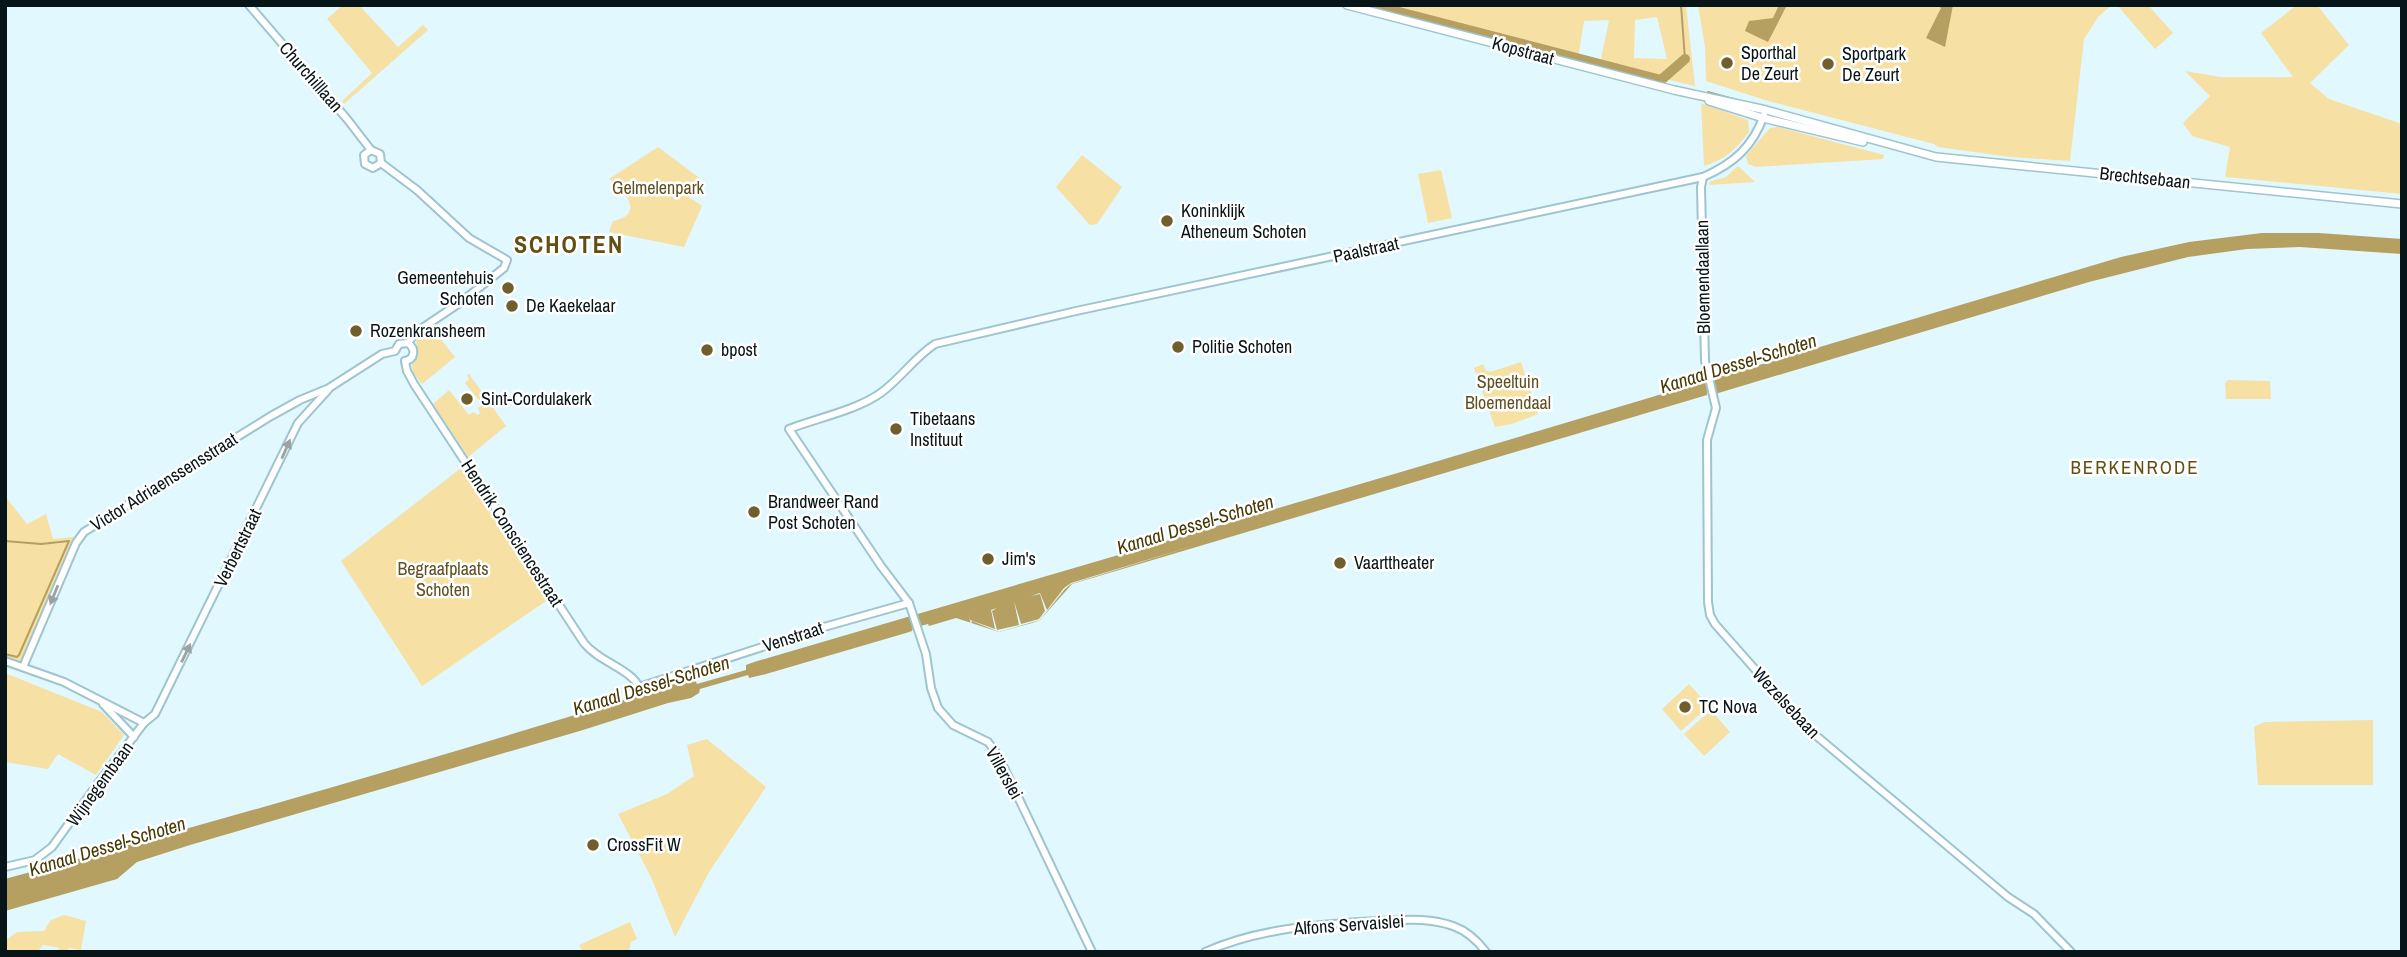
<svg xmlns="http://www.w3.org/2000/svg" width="2407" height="957" viewBox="0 0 2407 957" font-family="'Archivo Narrow',sans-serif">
<rect width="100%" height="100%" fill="#e1f8ff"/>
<!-- green -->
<g fill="#f6e0a4" fill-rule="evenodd">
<path d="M343,5h16l39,42 25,-22 5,5 -84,74 -2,-3 30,-28 -45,-54z"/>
<path d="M1372,5h314l9,81 -95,-22 9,-44 -25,1 -6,38zM1657,17l10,42 -33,-1 1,-38z"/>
<path d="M1698,5h414l-13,11 -15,23 -14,122 -60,-4 -72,-10 -4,-3 -166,-43 -62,-20 -1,-34z"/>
<path d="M2117,5h31l25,28 -18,16z"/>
<path d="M2297,5h20l32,40 -39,38 19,16 73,25v70l-177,-17 5,-30 -38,-11 -9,-13 27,-27 -25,-25 36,6h72l-32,-44z"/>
<path d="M1701,103l47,17 1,12c-13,17 -24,28 -45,34z"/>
<path d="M1778,127l106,28 -1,4 -127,8 -8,-3 -2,-8 24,-28z"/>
<path d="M658,147l44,33 -13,17 13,9 -18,41 -75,-15 4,-11c33,-6 12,-31 -4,-42z"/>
<path d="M1082,155l40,32 -25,37 -7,1 -34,-38z"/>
<path d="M1738,166l17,16 -45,3 -1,-3 17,-5z"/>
<path d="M1441,170l11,48 -24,5 -10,-49z"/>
<path d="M430,326l25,31 -33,27 -9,-11 -1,-10 6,-6 -2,-19z"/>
<path d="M1521,362l17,52 -26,10 -17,3 -21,-59 9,-4 3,7 4,1z"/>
<path d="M469,374l37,52 -38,31 -35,-53 16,-14 20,25 4,-3 5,3 2,-2 -2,-5 4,-4 -17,-21 4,-4 -2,-4z"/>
<path d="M2228,380l42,1 1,18h-45l-1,-16z"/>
<path d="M461,468l85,130v3l-124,85 -81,-125z"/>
<path d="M5,496l22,28 19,-10 7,25 22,-2 -55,128 -15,-6z"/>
<path d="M5,673l97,39 22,23 -28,40 -38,-21 -10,15 -43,-7z"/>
<path d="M1689,684l20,22 -28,25 -19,-22z"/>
<path d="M1711,710l19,22 -26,24 -20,-22z"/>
<path d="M2373,720v65h-115l-4,-58 10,-5z"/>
<path d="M707,739l59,48 -57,85 -34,65 -24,-60 -33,-63 49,-20 27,-18 -7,-31z"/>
<path d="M64,915l22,6 -5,29 -14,-2 4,4h-14l3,-4 -17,-3 -6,7h-32v-11l12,-9 27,-1 7,-11z"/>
<path d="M630,922l7,17 -6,3 -2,10h-46l-4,-7z"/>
</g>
<!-- water -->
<g fill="#b59f61">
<path d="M1779,5h8l-19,37 -23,-11 4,-10 24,-3z"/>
<path d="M1937,5h16l-8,42 -19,-9 15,-30z"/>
<path d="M2262,233h57l83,6v15l-102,-7 -53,2 -59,8 -99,25 -374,112 -2,-4 -6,2v3l-635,189 -32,36 -8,3 -33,9 -43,-14 -27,8 -1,-2 -15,4 -1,3 -6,2 -140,41 -17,4 -1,-3 -48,14 -1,4 -8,5 -23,5 -85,27 -393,115 -53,17 -20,17 -112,32v-32c231,-63 461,-129 689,-201l3,6 49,-14v-5l8,-3 647,-190 720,-215 68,-15z"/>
</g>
<!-- pier -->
<path fill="#e1f8ff" d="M1196,545l-125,39 -6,5 -25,31 -41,12 -27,-11 -1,4 -3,-12 2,7 25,9 -4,-19 6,-2 -5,3 5,19 22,-5 -5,-24 7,23 18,-5 6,-8 -5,-17 -9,2 9,-3 7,17 17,-22 7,-5z"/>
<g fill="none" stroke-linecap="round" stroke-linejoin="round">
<!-- stream -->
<g stroke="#b59f61" stroke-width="2">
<path d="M1681,5l4,54"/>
<path d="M1708,92l36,10"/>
<path d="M5,541l36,3 28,-3 -50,114 -2,2 -12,-3"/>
</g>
<!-- river -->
<path stroke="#b59f61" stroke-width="10" d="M1372,5l289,75 24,-21"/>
<!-- tertiary casing -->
<g stroke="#9ec4cf" stroke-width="10">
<g id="tertiary">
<path d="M249,5l98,114 24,31"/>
<path d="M371,150l-7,5 1,9 8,4 8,-5"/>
<path d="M371,150l9,4 1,9"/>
<path d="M1703,177l-2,10 4,174 11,47 -9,32 1,162 2,13 5,9 92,104 201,169 26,17 37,38"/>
<path d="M405,361l2,10 7,13 170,259c15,19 47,26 55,44l185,-60 85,-24"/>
<path d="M405,361c10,-2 11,-12 3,-18"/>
<path d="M5,661l59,21 80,41"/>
<path d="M23,667l53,-124 8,-11 187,-116 29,-16 29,-12 53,-34 13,-3 4,-7 9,-1 7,-10 46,-31 43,-34 3,-8 -38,-22 -52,-48 -36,-27"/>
<path d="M103,704l31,33"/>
<path d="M5,867l30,-7 17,-13 47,-65 45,-59 11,-9 143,-291 30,-33"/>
<path d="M1092,952l-94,-197 -10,-13 -35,-17 -15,-17 -7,-20 -5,-34 -17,-51 -28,-37 -92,-137c28,-11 69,-19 93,-37 19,-14 33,-35 53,-48l141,-33 627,-134c30,-13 50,-30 61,-62"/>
<path d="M1205,952c54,-24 115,-28 173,-31 26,-1 50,-4 75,5 14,5 24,14 33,26"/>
</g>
</g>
<!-- secondary casing -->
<g stroke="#9ec4cf" stroke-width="10">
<g id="secondary">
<path d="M1347,5l327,85 92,20 170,47 466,47"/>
<path d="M1709,101l54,17 100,24"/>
</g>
</g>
<!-- tertiary -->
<use href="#tertiary" stroke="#fff" stroke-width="6"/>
<!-- secondary -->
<use href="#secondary" stroke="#fff" stroke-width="7"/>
</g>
<!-- one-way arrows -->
<defs><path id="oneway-solid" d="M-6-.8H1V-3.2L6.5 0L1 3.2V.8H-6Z" transform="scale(1.75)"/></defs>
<g fill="#9ca1a3">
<use href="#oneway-solid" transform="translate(286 449) rotate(-66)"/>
<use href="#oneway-solid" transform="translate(54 595) rotate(112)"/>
<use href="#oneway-solid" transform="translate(186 653) rotate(-64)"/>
</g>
<!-- markers -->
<g fill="#705f2d" stroke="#fff" stroke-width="2.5">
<circle cx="1727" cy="63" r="7"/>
<circle cx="1828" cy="64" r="7"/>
<circle cx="1167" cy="221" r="7"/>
<circle cx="508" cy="288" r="7"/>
<circle cx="512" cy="306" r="7"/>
<circle cx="356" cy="331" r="7"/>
<circle cx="1178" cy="347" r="7"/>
<circle cx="707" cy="350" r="7"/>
<circle cx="467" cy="399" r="7"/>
<circle cx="896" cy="429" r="7"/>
<circle cx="754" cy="512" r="7"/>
<circle cx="988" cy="559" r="7"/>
<circle cx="1340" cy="563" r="7"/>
<circle cx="1685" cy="707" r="7"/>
<circle cx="593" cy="845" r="7"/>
</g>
<g text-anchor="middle" stroke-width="5" stroke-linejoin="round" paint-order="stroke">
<!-- street labels -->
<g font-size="18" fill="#071519" stroke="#fff">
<text transform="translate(1523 51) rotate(15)" y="6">Kopstraat</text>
<text transform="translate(311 77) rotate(49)" y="6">Churchilllaan</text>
<text transform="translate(2145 178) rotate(6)" y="6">Brechtsebaan</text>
<text transform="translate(1366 250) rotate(-12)" y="6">Paalstraat</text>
<text transform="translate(1703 277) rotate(-91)" y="6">Bloemendaallaan</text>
<text transform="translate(164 482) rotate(-32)" y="6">Victor Adriaenssensstraat</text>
<text transform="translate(512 533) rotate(57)" y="6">Hendrik Consciencestraat</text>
<text transform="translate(238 548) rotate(-64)" y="6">Verbertstraat</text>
<text transform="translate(793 637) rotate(-18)" y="6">Venstraat</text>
<text transform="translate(1786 703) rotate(47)" y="6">Wezelsebaan</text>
<text transform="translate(1004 773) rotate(61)" y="6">Villerslei</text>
<text transform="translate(100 784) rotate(-54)" y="6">Wijnegembaan</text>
<text transform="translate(1349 925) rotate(-4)" y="6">Alfons Servaislei</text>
</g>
<!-- poi labels -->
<g font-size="18" fill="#071519" stroke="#fff" text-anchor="start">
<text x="1741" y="59">Sporthal<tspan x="1741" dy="21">De Zeurt</tspan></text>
<text x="1842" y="60">Sportpark<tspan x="1842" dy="21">De Zeurt</tspan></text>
<text x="1181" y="217">Koninklijk<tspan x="1181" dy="21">Atheneum Schoten</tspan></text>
<text x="494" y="284" text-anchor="end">Gemeentehuis<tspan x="494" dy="21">Schoten</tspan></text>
<text x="526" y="312">De Kaekelaar</text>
<text x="370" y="337">Rozenkransheem</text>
<text x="1192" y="353">Politie Schoten</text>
<text x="721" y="356">bpost</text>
<text x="481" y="405">Sint-Cordulakerk</text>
<text x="910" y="425">Tibetaans<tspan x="910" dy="21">Instituut</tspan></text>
<text x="768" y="508">Brandweer Rand<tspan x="768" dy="21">Post Schoten</tspan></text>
<text x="1002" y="565">Jim's</text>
<text x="1354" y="569">Vaarttheater</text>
<text x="1699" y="713">TC Nova</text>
<text x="607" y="851">CrossFit W</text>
</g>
<!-- park labels -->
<g font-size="18" fill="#605020" stroke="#fff">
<text x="658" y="194">Gelmelenpark</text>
<text x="1508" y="388">Speeltuin<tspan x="1508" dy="21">Bloemendaal</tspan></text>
<text x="443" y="575">Begraafplaats<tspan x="443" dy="21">Schoten</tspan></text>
</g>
<!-- water labels -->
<g font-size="19" font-style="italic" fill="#483904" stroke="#fff">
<text transform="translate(1738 363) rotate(-17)" y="7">Kanaal Dessel-Schoten</text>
<text transform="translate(1195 524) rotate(-17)" y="7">Kanaal Dessel-Schoten</text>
<text transform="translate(651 685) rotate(-17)" y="7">Kanaal Dessel-Schoten</text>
<text transform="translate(107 846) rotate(-17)" y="7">Kanaal Dessel-Schoten</text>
</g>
<!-- neighbourhood labels -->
<g font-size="19" letter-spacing="2" fill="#624f12" stroke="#fff">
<text x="2135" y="474">BERKENRODE</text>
</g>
<!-- district labels -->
<g font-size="24" font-weight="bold" letter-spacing="2" fill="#624f12" stroke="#fff">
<text x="569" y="253">SCHOTEN</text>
</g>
</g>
<!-- border -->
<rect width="2407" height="957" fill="none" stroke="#071519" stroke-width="14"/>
</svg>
